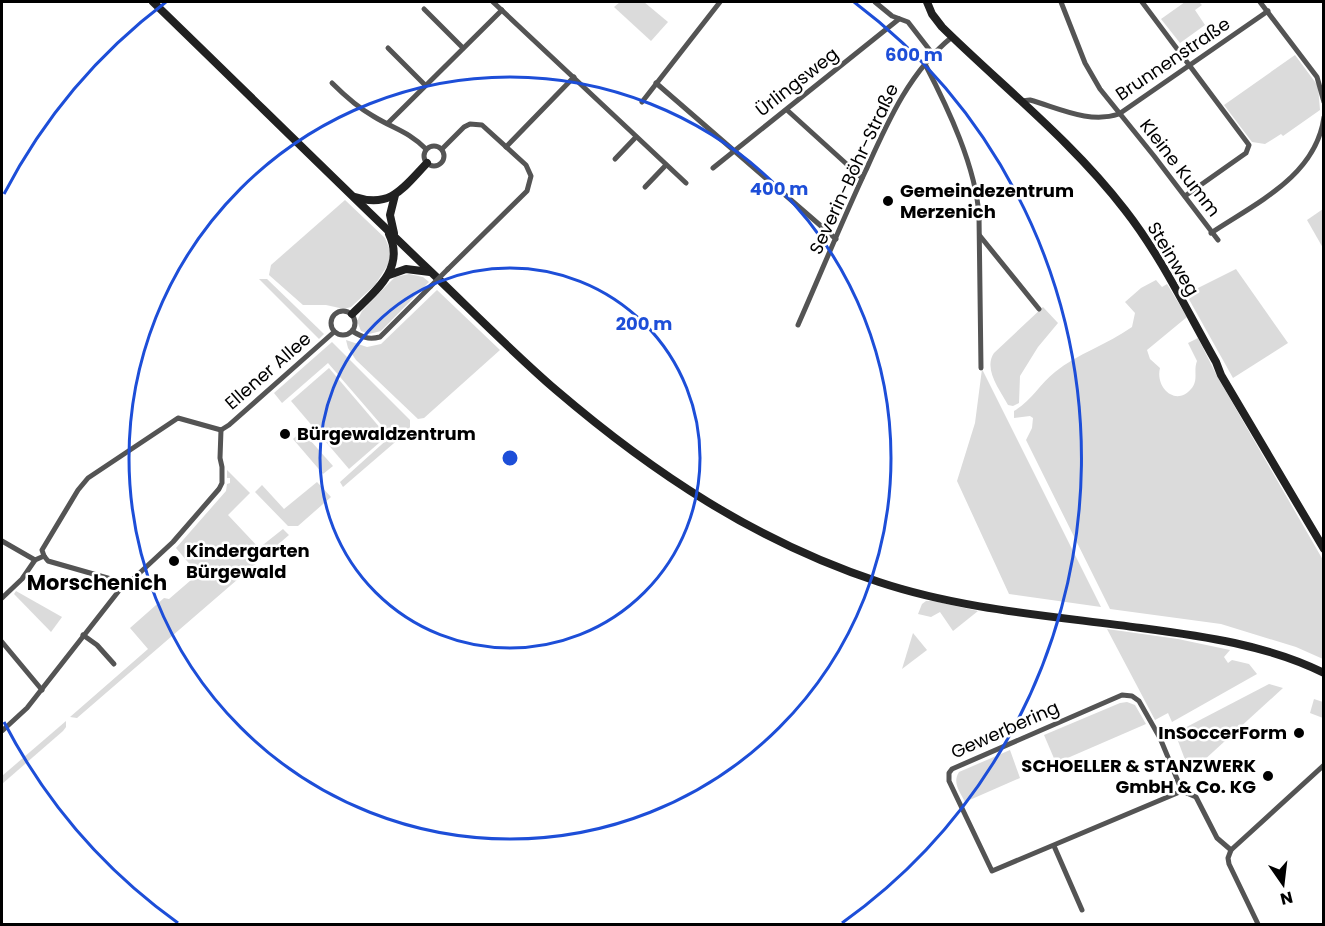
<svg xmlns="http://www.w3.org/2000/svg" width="1325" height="926" viewBox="0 0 1325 926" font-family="Poppins,sans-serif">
<rect width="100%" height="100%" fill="#fff"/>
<!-- green -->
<g fill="#dbdbdb">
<path d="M620,2h24l24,20 -17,19 -37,-34z"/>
<path d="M1185,2h14l3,3 -7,5 10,15 -25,18 -19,-24z"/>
<path d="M1295,55l23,31 2,24 -37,26 -2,-2 -16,10 -13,-2 -28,-37z"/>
<path d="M345,200l40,38 5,12 -1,13 -14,22 -24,22 -7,2 -18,-4h-23l-34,-30 2,-10z"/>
<path d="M1323,209v39l-16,-28z"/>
<path d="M1236,269l52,74 -55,35 -47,-84z"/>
<path d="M409,274l14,3 6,5 -48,49 -12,3 -8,-3 -4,-10 5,-10 26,-27 7,-7z"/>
<path d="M259,279h8l57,55 -5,5z"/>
<path d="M1156,280l6,7 5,-3 20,33 -40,33 3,9 10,9c-5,20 16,39 31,21 8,-9 2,-18 6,-28l-9,-18 10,-5 19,38 106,184v99l-27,-12 -75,-23 -111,-15 -84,-169 6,-12 1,-10 -3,-2 -16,2v-7c17,-10 26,-27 41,-39 22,-18 53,-28 77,-45l3,-14 -10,-11 16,-14z"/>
<path d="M437,290l63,60 -76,68 -6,1 -62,-59 -8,-12 -2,-8 21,7 14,-3z"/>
<path d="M1043,307l15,16 -20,24 -18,29 -1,27 -6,3 -5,-1c-8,-15 -25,-36 -14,-52z"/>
<path d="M332,342l78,78v7l-2,4 -65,56 -3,-5 51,-46 -63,-73 -46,40 -8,-10z"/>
<path d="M329,368l58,68 -38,33 -58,-68z"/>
<path d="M982,369l119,238 -92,-13 -52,-113 18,-58z"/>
<path d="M302,431l31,35 -10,8 -30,-35z"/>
<path d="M227,470l23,23 -22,22 31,33 24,-19 6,6 -212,183 -7,-1 78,-68 -18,-21 34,-30 5,1 29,-25 -22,-26 50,-57 1,-7 3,-1v-5h-3z"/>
<path d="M317,482l14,15 -33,29h-10l-33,-34 7,-7 22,24z"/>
<path d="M16,591l46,26 -11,15 -37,-38z"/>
<path d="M926,601h7l45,10 -25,20 -13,-19 -9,5 -13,-3 4,-10z"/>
<path d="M1107,629l71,10 52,11 -6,7 4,6 4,-3 17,4 8,10 -85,48 -4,-9 -13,7z"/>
<path d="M913,633l14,17 -25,19z"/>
<path d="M1269,684l14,4 -93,85 -15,-40z"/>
<path d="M1314,699l9,3v16l-13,-5z"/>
<path d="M1127,702l8,3 11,19 -90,39 -12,-28 76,-32z"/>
<path d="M66,721v6l-3,4 -61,53v-8z"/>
<path d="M1010,750l10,28 -55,24c-5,-10 -13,-19 -6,-30z"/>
</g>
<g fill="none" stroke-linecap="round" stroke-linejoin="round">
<!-- street -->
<g stroke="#545454" stroke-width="5">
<path d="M493,2l193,181"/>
<path d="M875,2l17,14 16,6 24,31"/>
<path d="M1061,2l24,61 15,26 54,67 64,84"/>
<path d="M1142,2l107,143 -3,8 -61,43"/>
<path d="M1260,2l57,75 7,25"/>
<path d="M424,9l39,39"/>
<path d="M388,48l37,37"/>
<path d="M925,64c23,44 51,103 54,152l2,152"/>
<path d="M332,83c13,13 25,24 41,33 21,13 35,15 53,33"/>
<path d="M656,83l180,156"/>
<path d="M1021,101l9,-1c29,8 59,24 89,14l149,-103"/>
<path d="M642,102l78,-100"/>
<path d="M787,110l75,68"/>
<path d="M388,123l114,-113"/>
<circle cx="434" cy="156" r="10"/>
<path d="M506,147l68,-70"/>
<path d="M442,149l22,-22 6,-3 12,1 44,40 5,11 -4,15 -79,78"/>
<path d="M615,159l21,-22"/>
<path d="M713,168l186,-149"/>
<path d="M645,187l21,-22"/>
<path d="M1211,233c45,-30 105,-57 113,-116"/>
<path d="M980,236l59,73"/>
<circle cx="343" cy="323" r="12"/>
<path d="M798,325c23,-52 44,-104 68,-155 22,-49 44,-99 86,-133"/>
<path d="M352,331c10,6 16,9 28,6l51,-51"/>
<path d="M221,430l8,-5 105,-93"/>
<path d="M2,541l33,19"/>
<path d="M44,556l-2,-6 36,-60 10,-12 90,-60 43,12"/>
<path d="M44,556l4,5 77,22"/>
<path d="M2,598l20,-19 13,-19 9,-4"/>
<path d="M83,635l14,10 17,19"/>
<path d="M2,642l40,48"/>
<path d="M2,731l25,-23 98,-125 7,-3 41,-38 46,-53 3,-6v-16l-2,-9 1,-28"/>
<path d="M1182,791l-22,-53 -21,-37 -7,-5 -10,-1 -170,74 -3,4v8l43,90 190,-80 14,6 21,41 14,12"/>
<path d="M1054,846l28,64"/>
<path d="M1258,924l-29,-60 -1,-6 3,-8 93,-85"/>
</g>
<!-- secondary -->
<g stroke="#212121" stroke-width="8">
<path d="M153,2c92,89 183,179 276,268 42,40 83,82 127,120 97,83 201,152 323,192 84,28 175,34 262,46 61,8 127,17 183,45"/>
<path d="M927,2l5,12 10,13c61,60 130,114 183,183 36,46 62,101 91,152l5,13 103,174"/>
<path d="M355,197c36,12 49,-10 72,-34"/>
<path d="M394,233l-4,-18 5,-20"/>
<path d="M389,275l17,-6 24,3"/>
<path d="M352,314c22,-22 54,-45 37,-80"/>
</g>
<!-- street-bridge -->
<path stroke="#545454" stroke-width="5" d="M431,286l17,-17"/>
</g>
<!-- distance rings -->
<g fill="none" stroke="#1d4ed8" stroke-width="3">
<circle cx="510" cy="458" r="190"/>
<circle cx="510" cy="458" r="381"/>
<path d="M178 923A571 571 0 0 1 4 722M4 194A571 571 0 0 1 166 2M854 2A571 571 0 0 1 842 923"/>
</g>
<!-- markers -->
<g fill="#000" stroke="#fff" stroke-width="2">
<circle cx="888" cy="201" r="6"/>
<circle cx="285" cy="434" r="6"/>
<circle cx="174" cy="561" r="6"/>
<circle cx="1299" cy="733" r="6"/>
<circle cx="1268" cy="776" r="6"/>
</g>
<g text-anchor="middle" stroke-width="5" stroke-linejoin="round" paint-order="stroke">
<!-- street labels -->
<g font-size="18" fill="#000" stroke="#fff">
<text transform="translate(1173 59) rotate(-34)" y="6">Brunnenstraße</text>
<text transform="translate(797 82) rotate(-38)" y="6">Ürlingsweg</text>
<text transform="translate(1180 168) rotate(52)" y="6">Kleine Kumm</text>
<text transform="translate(854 169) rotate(-65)" y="6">Severin-Böhr-Straße</text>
<text transform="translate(1173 259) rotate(59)" y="6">Steinweg</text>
<text transform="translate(268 371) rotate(-41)" y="6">Ellener Allee</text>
<text transform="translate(1005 730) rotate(-24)" y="6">Gewerbering</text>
</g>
<!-- poi labels -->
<g font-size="18" font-weight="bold" fill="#000" stroke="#fff" text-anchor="start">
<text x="900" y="197">Gemeindezentrum<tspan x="900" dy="21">Merzenich</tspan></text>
<text x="297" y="440">Bürgewaldzentrum</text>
<text x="186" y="557">Kindergarten<tspan x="186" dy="21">Bürgewald</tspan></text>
<text x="1287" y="739" text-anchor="end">InSoccerForm</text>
<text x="1256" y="772" text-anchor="end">SCHOELLER &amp; STANZWERK<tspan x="1256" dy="21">GmbH &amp; Co. KG</tspan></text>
</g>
<!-- quarter labels -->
<g font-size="21" font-weight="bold" fill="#000" stroke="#fff">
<text x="97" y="590">Morschenich</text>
</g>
</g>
<circle cx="510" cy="458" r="9" fill="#1d4ed8" stroke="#fff" stroke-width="3"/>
<g font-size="18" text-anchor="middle" font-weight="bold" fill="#1d4ed8" stroke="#fff" stroke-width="5" stroke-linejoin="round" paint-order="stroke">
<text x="914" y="61">600 m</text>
<text x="779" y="195">400 m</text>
<text x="644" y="330">200 m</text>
</g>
<!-- border -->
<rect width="1325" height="926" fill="none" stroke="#000000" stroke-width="6"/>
<!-- north arrow -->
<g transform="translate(1283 884) rotate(166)" stroke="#ffffff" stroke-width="4.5" paint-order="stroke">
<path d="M0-4.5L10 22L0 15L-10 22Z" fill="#000000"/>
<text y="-9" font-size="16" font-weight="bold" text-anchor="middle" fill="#000000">N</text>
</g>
</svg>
